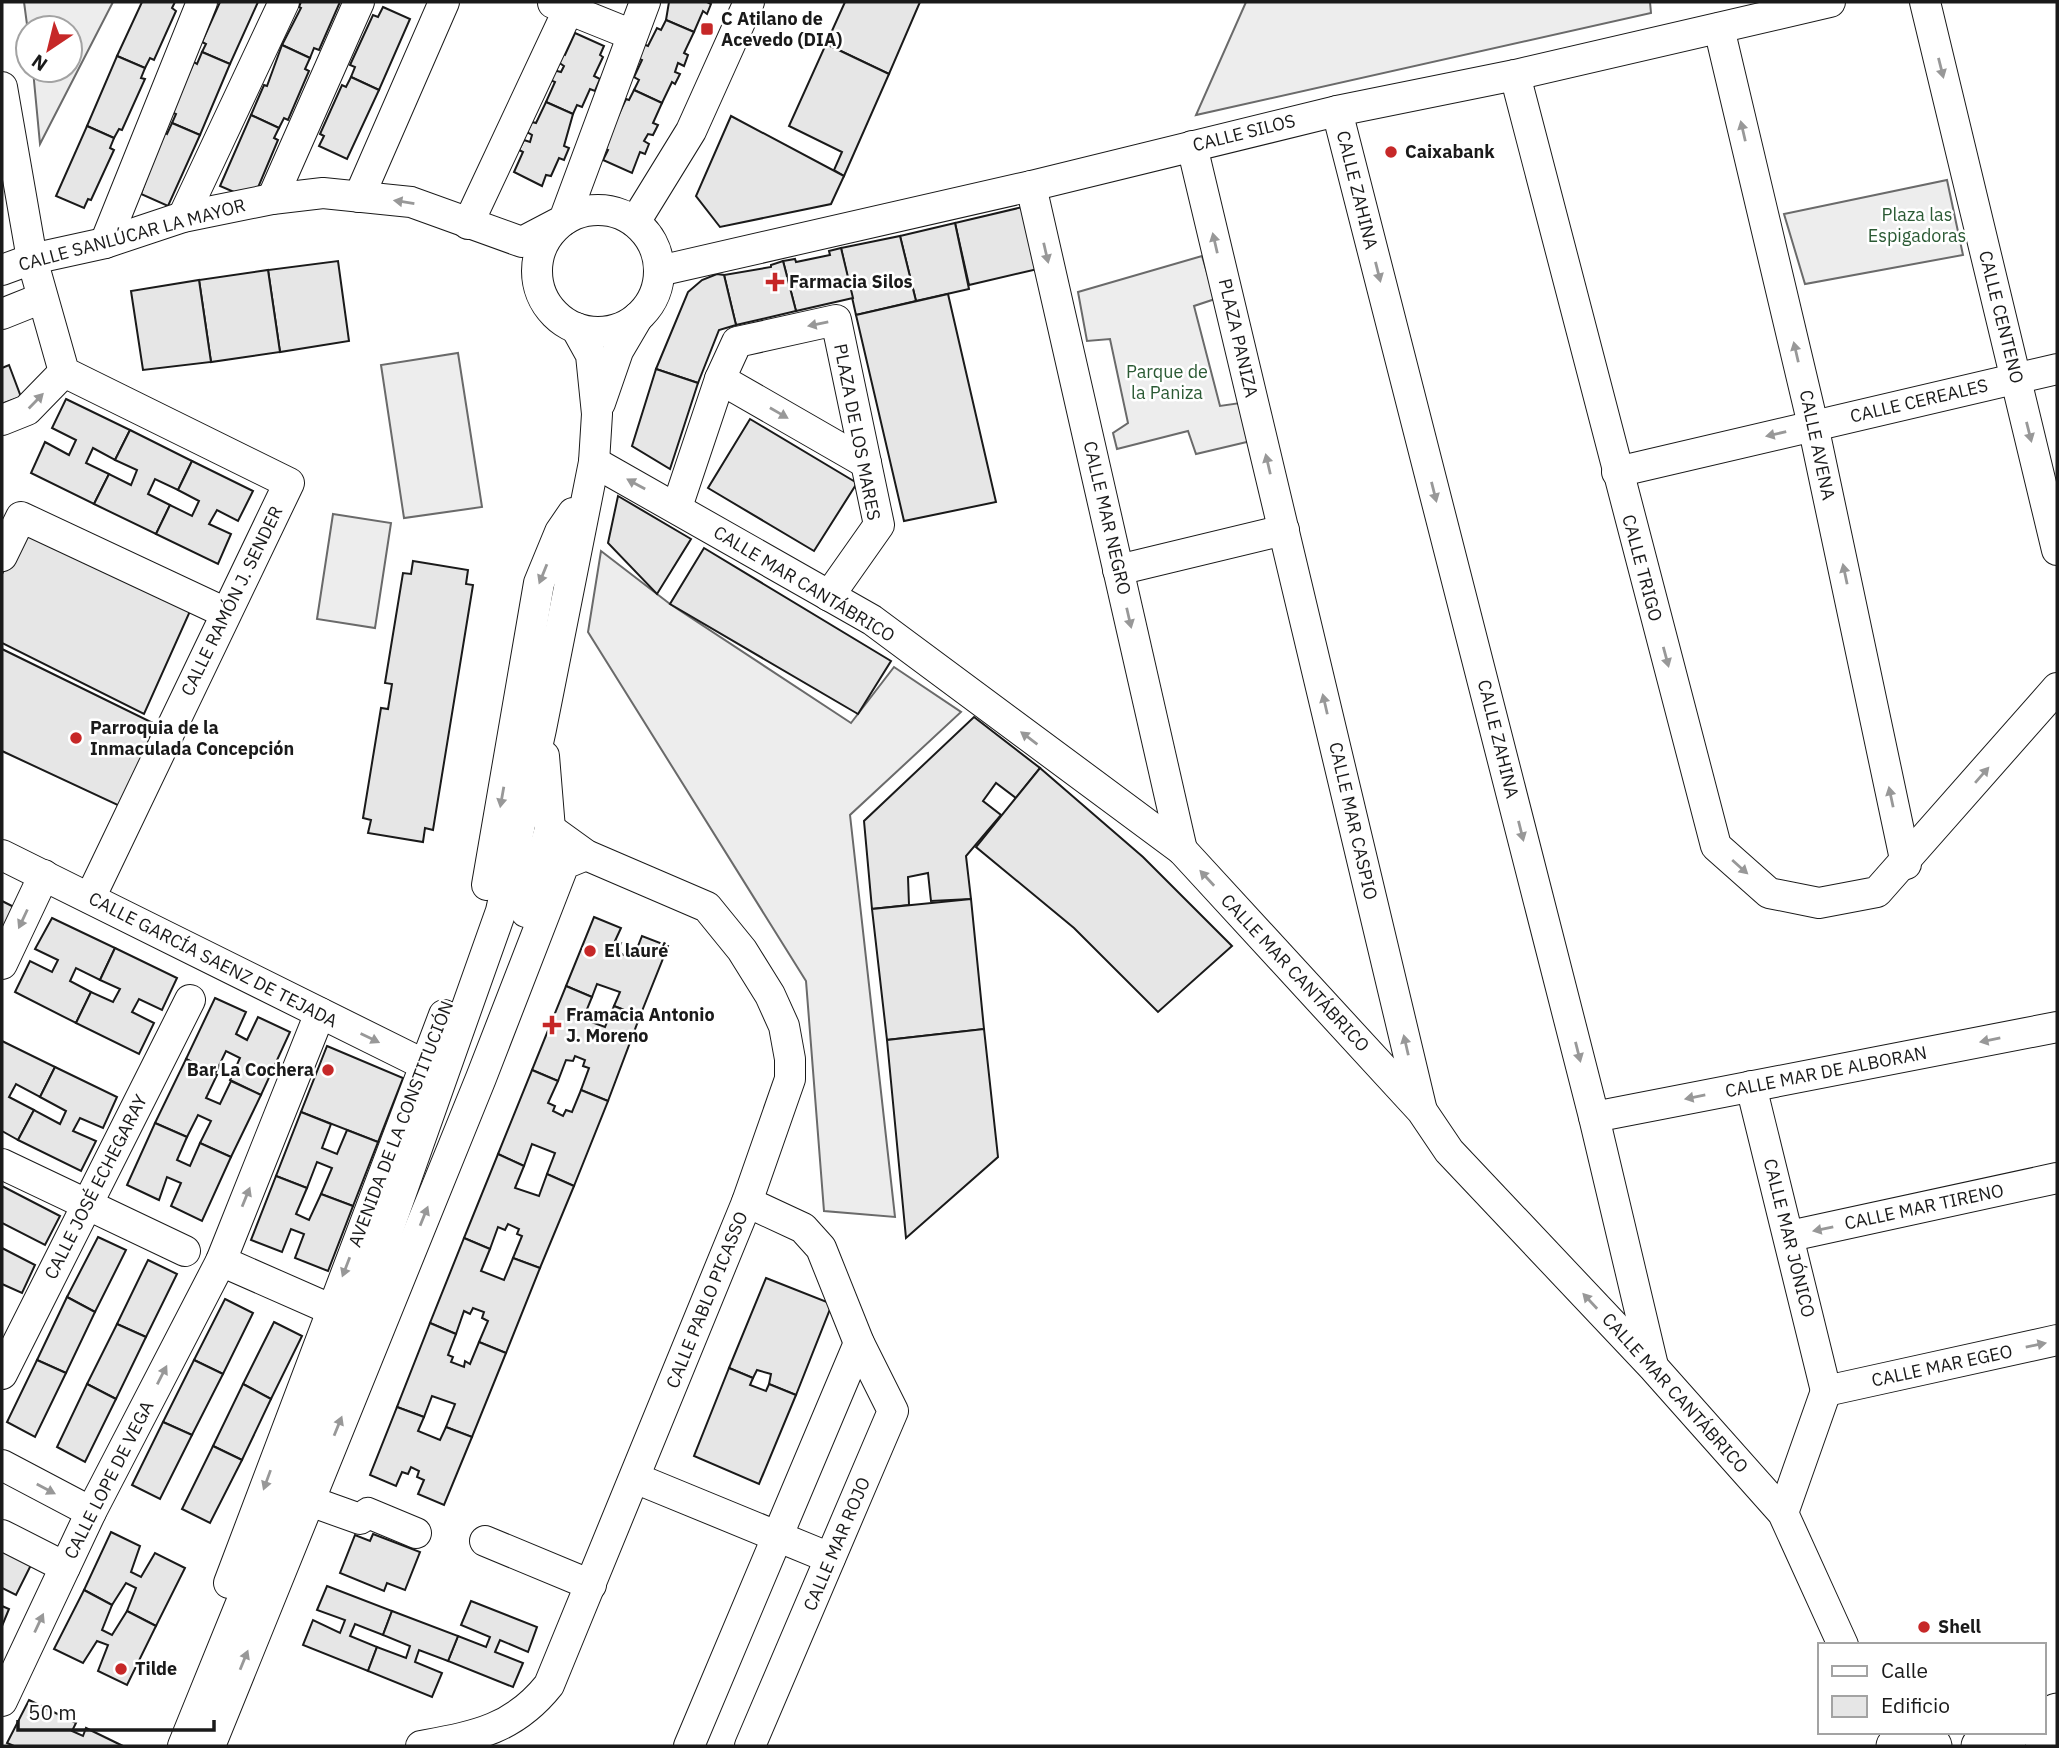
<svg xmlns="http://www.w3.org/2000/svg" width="2059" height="1748" viewBox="0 0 2059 1748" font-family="'IBM Plex Sans',sans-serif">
<rect width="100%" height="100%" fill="#fff"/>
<!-- built -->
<g fill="#ededed" stroke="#6a6a6a" stroke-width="2">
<path d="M24,2h89l-73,142 -7,-74h37v-42h-42v4z"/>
<path d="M1246,2h404l1,11 -455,102z"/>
<path d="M1947,180l16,75 -158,29 -21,-70z"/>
<path d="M1202,256l13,43 -21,7 26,100 20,-3 11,38 -55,13 -8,-23 -71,18 -4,-16 15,-10 -18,-84 -23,2 -9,-49z"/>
<path d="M458,353l24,154 -78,11 -23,-153z"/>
<path d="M333,514l58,9 -16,105 -58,-9z"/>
<path d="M601,551l69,53 181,119 43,-56 67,45 -111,103 45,402 -71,-6 -18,-230 -218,-349z"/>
</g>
<!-- building -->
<g fill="#e6e6e6" stroke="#1a1a1a" stroke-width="2">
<path d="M142,2h33l-3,6 4,3 -22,49 -4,-2 -5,10 -28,-12z"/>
<path d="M220,2h38l-28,62 -28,-12 4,-8 -4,-2z"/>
<path d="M301,2h39l-21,48 -5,-2 -4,10 -28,-13 19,-37 -2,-1z"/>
<path d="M669,2h38l4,2 -4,10 -4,-3 -9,21 -28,-12z"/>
<path d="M845,2h75l-31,72 -63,-30z"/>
<path d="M383,7l27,12 -31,71 -28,-13 4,-10 -5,-2 23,-50 5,2z"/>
<path d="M666,20l28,12 -10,21 4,2 -4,11 -6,-3 -3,9 5,2 -5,10 -3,-2 -10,21 -28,-13 5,-10 -5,-3 8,-17 -5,-2 6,-14 5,2 9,-18 4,2z"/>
<path d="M575,33l29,13 -4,9 3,2 -9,19 6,3 -5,12 -5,-2 -8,18 -5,-2 -4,9 -27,-12 9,-20 -5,-2 3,-10 8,2 3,-6 -6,-4 3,-9 4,2z"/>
<path d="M826,44l63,30 -45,102 -10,-6 8,-18 -53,-26z"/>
<path d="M282,45l28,13 -5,11 4,2 -21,49 -4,-2 -5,10 -28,-13 13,-30 3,1z"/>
<path d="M202,52l28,12 -30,71 -28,-12 4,-9 -5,-2 23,-50 3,2z"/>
<path d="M117,56l28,12 -4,10 4,1 -23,51 -3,-1 -5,9 -27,-12z"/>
<path d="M351,77l28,13 -32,69 -28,-13 5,-10 -4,-2 22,-49 4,2z"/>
<path d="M634,90l28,13 -9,20 5,2 -5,10 -5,-1 -4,7 5,3 -4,10 -5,-2 -8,21 -29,-13 5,-10 -5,-2 23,-49 3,1z"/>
<path d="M546,102l27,12 -9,32 5,2 -5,12 -5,-2 -8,18 -5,-1 -4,11 -28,-14 9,-20 -4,-2 5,-10 6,2 2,-7 -5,-3 5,-10 4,1z"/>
<path d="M251,115l28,13 -5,10 4,2 -21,50 -9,8 -28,-12z"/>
<path d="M731,116l113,60 -13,28 -111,23 -24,-31z"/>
<path d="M172,123l28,12 -32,71 -27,-12 22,-63 4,3z"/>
<path d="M87,126l27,12 -4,10 4,2 -23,50 -3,-1 -4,9 -28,-12z"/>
<path d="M1027,206l15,62 -73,17 -14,-62z"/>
<path d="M955,223l14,66 -53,12 -16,-65z"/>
<path d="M900,236l16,65 -60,14 -15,-67z"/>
<path d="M841,248l12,50 -57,13 -13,-50 12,-2 1,3 34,-7 -1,-4z"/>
<path d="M338,261l11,80 -69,11 -12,-82z"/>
<path d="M783,261l13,50 -60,14 -12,-50 47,-8v-2z"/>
<path d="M268,270l12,82 -69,10 -12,-82z"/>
<path d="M717,274l7,1 12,50 -17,5 -21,53 -42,-14 32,-77 14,-12z"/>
<path d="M199,280l12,82 -68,8 -12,-79z"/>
<path d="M948,294l48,208 -92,19 -48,-206z"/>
<path d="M9,365l12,32 -19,7v-36z"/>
<path d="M656,369l42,14 -28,86 -38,-23z"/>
<path d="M66,399l64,31 -15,30 -22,-12 -7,15 23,11 -15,30 -63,-31 14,-31 24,13 7,-15 -24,-12z"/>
<path d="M750,419l107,64 -43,68 -106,-63z"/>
<path d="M130,430l62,31 -14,29 -23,-11 -7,15 22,11 -14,29 -62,-30 15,-30 22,11 6,-15 -22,-10z"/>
<path d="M192,461l61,30 -15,30 -21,-11 -8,14 22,10 -13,30 -62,-30 14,-29 22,11 7,-15 -21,-11z"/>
<path d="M618,496l73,43 -34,55 -49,-51z"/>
<path d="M27,520l164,89 -47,105 -142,-71v-69z"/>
<path d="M704,548l187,113 -33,53 -188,-110z"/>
<path d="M413,561l55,9 -2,14 7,1 -40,245 -8,-2 -2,14 -55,-9 3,-13 -8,-2 18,-110 7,1 4,-25 -7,-1 18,-110 8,1z"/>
<path d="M2,649l153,75 -31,84 -122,-57z"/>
<path d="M974,717l66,51 -24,30 -20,-15 -13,18 18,14 -35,41 5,43 -40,2 -3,-28 -20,4 1,28 -37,4 -8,-88z"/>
<path d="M1040,768l103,89 89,89 -74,66 -84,-84 -98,-81z"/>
<path d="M971,899l13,130 -97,11 -15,-131z"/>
<path d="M2,901l12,6 -12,24z"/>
<path d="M594,917l27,11 -6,13 6,2 -4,9 9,4 4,-8 6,3 6,-15 26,10 -28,70 -26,-10 6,-14 -23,-8 -5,13 -26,-11z"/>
<path d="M52,918l63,30 -15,32 -24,-12 -6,13 21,11 -15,31 -61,-31 15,-31 22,11 6,-12 -23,-11z"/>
<path d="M115,948l62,30 -15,32 -23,-11 -7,13 22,11 -15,31 -63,-31 15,-31 22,10 7,-13 -20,-9z"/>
<path d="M566,986l26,11 -9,22 22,8 9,-21 26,10 -32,85 -27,-11 8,-22 -6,-2 2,-6 -10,-4 -2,5 -7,-1 -8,21 -26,-11z"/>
<path d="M215,998l31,14 -10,22 11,6 11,-23 32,15 -29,63 -31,-15 10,-22 -14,-7 -11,23 -29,-15z"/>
<path d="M984,1029l14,128 -92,81 -19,-198z"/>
<path d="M2,1041l53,26 -15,30 -24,-13 -7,13 25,13 -16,30 -16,-9z"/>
<path d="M327,1046l76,32 -25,64 -77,-30z"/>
<path d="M186,1059l31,16 -11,23 14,6 11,-23 30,14 -30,62 -31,-14 11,-22 -13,-6 -11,22 -32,-14z"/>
<path d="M55,1067l62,30 -14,31 -23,-10 -7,13 23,10 -15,30 -63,-31 16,-30 26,14 6,-13 -26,-14z"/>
<path d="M532,1070l26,11 -10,22 7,3 -2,5 10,5 3,-6 6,2 9,-22 27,11 -34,85 -27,-12 8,-21 -23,-9 -8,22 -26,-12z"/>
<path d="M301,1112l30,12 -9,24 15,6 10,-24 31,12 -25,64 -32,-12 11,-26 -15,-6 -10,26 -31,-12z"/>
<path d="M155,1123l32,14 -10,23 13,6 10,-23 31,14 -29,64 -31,-15 10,-23 -14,-6 -8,23 -32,-15z"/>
<path d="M498,1154l26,12 -9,22 24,8 8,-22 27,12 -34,82 -27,-10 9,-22 -5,-2 2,-5 -11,-5 -3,6 -7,-3 -8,22 -26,-11z"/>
<path d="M276,1176l31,12 -11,26 13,6 12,-26 32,12 -25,65 -33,-13 9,-24 -13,-5 -9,23 -31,-12z"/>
<path d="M2,1186l58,30 -15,29 -43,-22z"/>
<path d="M98,1237l28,13 -31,62 -28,-15z"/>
<path d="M464,1238l26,11 -9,22 23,9 9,-22 27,10 -34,85 -27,-11 9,-21 -6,-3 2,-6 -11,-4 -3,6 -6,-3 -8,23 -26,-11z"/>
<path d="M2,1248l33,17 -13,28 -20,-9z"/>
<path d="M148,1260l29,14 -31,63 -29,-13z"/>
<path d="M766,1278l66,26 -36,91 -27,-11 2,-10 -14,-4 -4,8 -24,-10z"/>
<path d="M67,1297l28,15 -29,61 -29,-13z"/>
<path d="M225,1299l28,14 -30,61 -29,-14z"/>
<path d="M274,1322l28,14 -31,63 -28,-15z"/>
<path d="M430,1323l26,11 -8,21 5,2 -2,5 13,5 1,-6 5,3 9,-22 27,11 -34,84 -26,-10 9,-23 -23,-8 -8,21 -27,-10z"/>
<path d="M117,1324l29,13 -30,62 -29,-15z"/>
<path d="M37,1360l29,13 -31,64 -28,-15z"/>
<path d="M194,1360l29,14 -31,61 -29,-13z"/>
<path d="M729,1368l24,10 -3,7 16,6 3,-7 27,11 -37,89 -65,-28z"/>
<path d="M87,1384l29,15 -31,63 -28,-15z"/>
<path d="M243,1384l28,15 -29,61 -29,-14z"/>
<path d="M397,1407l27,10 -6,14 22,9 6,-13 26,10 -28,68 -26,-11 6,-14 -7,-3 2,-6 -8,-4 -3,7 -6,-2 -6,14 -26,-11z"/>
<path d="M163,1422l29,13 -32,64 -28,-14z"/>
<path d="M213,1446l29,14 -32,63 -28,-14z"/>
<path d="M111,1532l29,14 -9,26 10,5 14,-24 30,15 -29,58 -29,-15 9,-23 -10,-5 -14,22 -28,-15z"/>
<path d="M373,1534l47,18 -15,38 -18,-7 -3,8 -44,-18 15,-38 15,6z"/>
<path d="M2,1550l29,15 -15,30 -14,-7z"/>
<path d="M327,1586l65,25 -9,24 -28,-11 -5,12 27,11 -9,24 -65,-26 10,-25 27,13 5,-13 -28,-10z"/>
<path d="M84,1590l28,15 -10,25 10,5 15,-24 29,15 -29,59 -29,-14 10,-26 -11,-4 -14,22 -29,-14z"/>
<path d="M471,1601l66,26 -9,25 -28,-12 -5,12 28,11 -10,24 -65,-26 10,-25 28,11 4,-10 -29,-12z"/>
<path d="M2,1606l7,3 -7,17z"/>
<path d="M392,1611l66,25 -10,25 -29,-11 -4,12 27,11 -10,24 -64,-26 9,-24 29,11 4,-12 -27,-11z"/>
<path d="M29,1700l47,23 -4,8 11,5 3,-8 37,18h-109l-7,-3z"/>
</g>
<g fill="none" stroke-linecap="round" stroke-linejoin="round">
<!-- minor casing -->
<g stroke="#1a1a1a" stroke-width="32">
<g id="minor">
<path d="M1925,2l132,548"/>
<path d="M553,3l77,31"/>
<path d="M1719,28l94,397 93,439"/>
<path d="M1515,75l201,771 53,47 50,10 58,-11 180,-204"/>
<path d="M2,87l30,172 32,113 225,111 -199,415"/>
<path d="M1337,111l257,1006 59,249"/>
<path d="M1192,146l229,961"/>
<path d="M1031,186l151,664"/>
<path d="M359,197l85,-195"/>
<path d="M272,199l87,-197"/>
<circle cx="598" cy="271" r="61"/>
<path d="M183,217l101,-215"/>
<path d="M635,222l56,-91 58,-129"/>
<path d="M468,224l104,-222"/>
<path d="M105,243l97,-241"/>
<path d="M2,270l30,-11 73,-16 78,-26 89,-18 51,-6 88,9 111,40 42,-22 81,-218"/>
<path d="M659,271l372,-85 306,-75 178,-36 315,-73"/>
<path d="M2,314l40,-16"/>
<path d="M720,379l146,84"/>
<path d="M600,403l18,-52 20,-34"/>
<path d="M2,420l25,-10 37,-38"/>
<path d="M594,462l278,158 310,230 240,261 27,40 205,217 129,145 60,132"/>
<path d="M1617,472l440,-103"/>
<path d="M677,507l43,-128 17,-37 99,-22 43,205 -50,71"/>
<path d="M2,556l19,-39 205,96"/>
<path d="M1118,570l166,-40"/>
<path d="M2,855l423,210"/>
<path d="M487,885l52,-302 21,-51 13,-19"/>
<path d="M526,912l24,-83 -6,-73"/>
<path d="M2,964l42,-89"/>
<path d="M1751,1086l75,305"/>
<path d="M1594,1117l463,-90"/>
<path d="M2,1164l183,87"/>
<path d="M747,1202l56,26 18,20 38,95 34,68 -143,335"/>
<path d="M1790,1236l267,-58"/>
<path d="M221,1261l109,48"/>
<path d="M2,1374l188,-374"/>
<path d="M1826,1391l231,-51"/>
<path d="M2,1465l89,47"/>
<path d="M635,1478l195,80"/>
<path d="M307,1500l53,19 8,-6 48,20"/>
<path d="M1783,1513l43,-122"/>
<path d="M2,1535l63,32"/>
<path d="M485,1541l106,44"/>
<path d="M229,1583l215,-568"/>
<path d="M2,1701l89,-189 130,-251 99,-248"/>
<path d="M183,1746l173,-426 145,-409 40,-182 53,-267 3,-48 -6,-59 -15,-27"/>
<path d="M210,1746l271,-668 83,-214 22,-9"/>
<path d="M421,1746c54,-10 92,-16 128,-61l198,-483 43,-123v-20l-6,-33 -14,-31 -28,-45 -35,-43 -121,-52 -36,-26"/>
<path d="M689,1746l170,-403"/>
</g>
</g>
<!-- major casing -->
<g stroke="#1a1a1a" stroke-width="39">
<g id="major">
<path d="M2043,1718l14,-6"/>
<path d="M1895,1746l26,-3 12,3"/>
<path d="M1980,1746l32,-14"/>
<path d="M2044,1746l13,-6"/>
</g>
</g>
<!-- minor -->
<use href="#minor" stroke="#fff" stroke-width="30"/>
<!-- major -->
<use href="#major" stroke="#fff" stroke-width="37"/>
</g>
<!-- one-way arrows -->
<defs><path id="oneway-solid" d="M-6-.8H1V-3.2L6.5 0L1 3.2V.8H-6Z" transform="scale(1.75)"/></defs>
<g fill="#989898">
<use href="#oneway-solid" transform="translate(1941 68) rotate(76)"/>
<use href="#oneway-solid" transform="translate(1743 131) rotate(-103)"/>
<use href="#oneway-solid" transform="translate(404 202) rotate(-171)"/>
<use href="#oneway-solid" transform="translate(1215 243) rotate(-103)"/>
<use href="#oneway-solid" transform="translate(1046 253) rotate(77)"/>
<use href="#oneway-solid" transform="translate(1378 272) rotate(76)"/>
<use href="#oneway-solid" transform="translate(818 324) rotate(168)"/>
<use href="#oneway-solid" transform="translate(1796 352) rotate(-103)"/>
<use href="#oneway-solid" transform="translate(36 401) rotate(-46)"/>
<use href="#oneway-solid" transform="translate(779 413) rotate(30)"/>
<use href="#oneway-solid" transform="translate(2029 432) rotate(76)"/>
<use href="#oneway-solid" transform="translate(1776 434) rotate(167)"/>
<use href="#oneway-solid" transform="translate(1268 464) rotate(-103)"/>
<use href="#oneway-solid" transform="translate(636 484) rotate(-151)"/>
<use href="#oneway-solid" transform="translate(1434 492) rotate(76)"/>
<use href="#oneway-solid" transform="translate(543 574) rotate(112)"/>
<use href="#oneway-solid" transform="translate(1845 574) rotate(-102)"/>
<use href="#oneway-solid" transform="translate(1129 618) rotate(77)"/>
<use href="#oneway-solid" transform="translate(1666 657) rotate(75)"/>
<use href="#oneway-solid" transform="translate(1325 704) rotate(-103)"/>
<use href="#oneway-solid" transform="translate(1029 738) rotate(-143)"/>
<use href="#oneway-solid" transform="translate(1982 775) rotate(-49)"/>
<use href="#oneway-solid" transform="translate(502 797) rotate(100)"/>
<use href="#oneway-solid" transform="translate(1891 797) rotate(-102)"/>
<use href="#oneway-solid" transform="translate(1521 831) rotate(76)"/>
<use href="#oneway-solid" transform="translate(1740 867) rotate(42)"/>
<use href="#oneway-solid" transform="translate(1207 878) rotate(-133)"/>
<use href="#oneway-solid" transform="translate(23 919) rotate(115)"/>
<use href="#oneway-solid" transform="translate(370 1038) rotate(26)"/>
<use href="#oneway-solid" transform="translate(1990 1040) rotate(169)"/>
<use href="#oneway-solid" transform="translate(1406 1045) rotate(-103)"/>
<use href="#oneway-solid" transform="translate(1578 1052) rotate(76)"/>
<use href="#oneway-solid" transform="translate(1695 1097) rotate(169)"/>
<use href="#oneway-solid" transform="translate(246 1197) rotate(-68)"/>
<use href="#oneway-solid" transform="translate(424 1216) rotate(-68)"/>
<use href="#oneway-solid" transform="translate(1823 1229) rotate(168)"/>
<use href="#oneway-solid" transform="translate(346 1267) rotate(111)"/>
<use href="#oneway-solid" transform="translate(1590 1301) rotate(-133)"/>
<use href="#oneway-solid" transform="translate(2036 1345) rotate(-12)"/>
<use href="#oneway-solid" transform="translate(162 1375) rotate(-63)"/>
<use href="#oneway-solid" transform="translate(338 1426) rotate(-68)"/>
<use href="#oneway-solid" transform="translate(267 1480) rotate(110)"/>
<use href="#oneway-solid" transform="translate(46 1489) rotate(28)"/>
<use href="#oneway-solid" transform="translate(39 1623) rotate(-65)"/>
<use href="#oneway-solid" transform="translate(244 1660) rotate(-68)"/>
</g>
<!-- markers -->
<g fill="#c62828" stroke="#fff" stroke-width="2.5">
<rect x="700" y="22" width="14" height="14" rx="3.5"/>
<circle cx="1391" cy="152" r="7"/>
<path d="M771.5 271.5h7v7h7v7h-7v7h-7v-7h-7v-7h7z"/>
<circle cx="76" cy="738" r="7"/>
<circle cx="590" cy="951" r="7"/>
<path d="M548.5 1014.5h7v7h7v7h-7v7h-7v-7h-7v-7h7z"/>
<circle cx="328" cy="1070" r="7"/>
<circle cx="1924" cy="1627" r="7"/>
<circle cx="121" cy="1669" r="7"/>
</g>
<g text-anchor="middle" stroke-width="5" stroke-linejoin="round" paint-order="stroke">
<!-- poi labels -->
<g font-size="18" font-weight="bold" fill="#1a1a1a" stroke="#fff" text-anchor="start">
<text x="721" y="25">C Atilano de<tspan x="721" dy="21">Acevedo (DIA)</tspan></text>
<text x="1405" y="158">Caixabank</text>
<text x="789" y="288">Farmacia Silos</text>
<text x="90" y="734">Parroquia de la<tspan x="90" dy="21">Inmaculada Concepción</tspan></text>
<text x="604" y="957">El lauré</text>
<text x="566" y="1021">Framacia Antonio<tspan x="566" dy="21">J. Moreno</tspan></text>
<text x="314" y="1076" text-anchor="end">Bar La Cochera</text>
<text x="1938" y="1633">Shell</text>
<text x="135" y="1675">Tilde</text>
</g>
<!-- street labels -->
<g font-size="18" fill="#1a1a1a" stroke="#fff">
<text transform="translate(1244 133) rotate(-14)" y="6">CALLE SILOS</text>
<text transform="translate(1357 190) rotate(76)" y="6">CALLE ZAHINA</text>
<text transform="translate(132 235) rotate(-15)" y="6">CALLE SANLÚCAR LA MAYOR</text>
<text transform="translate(2001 317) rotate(76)" y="6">CALLE CENTENO</text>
<text transform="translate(1238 338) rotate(77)" y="6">PLAZA PANIZA</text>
<text transform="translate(1919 401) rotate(-13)" y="6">CALLE CEREALES</text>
<text transform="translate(857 432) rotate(79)" y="6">PLAZA DE LOS MARES</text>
<text transform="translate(1817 445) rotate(78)" y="6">CALLE AVENA</text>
<text transform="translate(1107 518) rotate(77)" y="6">CALLE MAR NEGRO</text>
<text transform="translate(1642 568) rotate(75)" y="6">CALLE TRIGO</text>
<text transform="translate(804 584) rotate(31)" y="6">CALLE MAR CANTÁBRICO</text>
<text transform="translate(232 601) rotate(-64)" y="6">CALLE RAMÓN J. SENDER</text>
<text transform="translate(1498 739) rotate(76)" y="6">CALLE ZAHINA</text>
<text transform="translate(1353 821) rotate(77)" y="6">CALLE MAR CASPIO</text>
<text transform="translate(213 960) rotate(27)" y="6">CALLE GARCÍA SAENZ DE TEJADA</text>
<text transform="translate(1295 973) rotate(47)" y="6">CALLE MAR CANTÁBRICO</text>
<text transform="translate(1826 1072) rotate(-11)" y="6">CALLE MAR DE ALBORAN</text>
<text transform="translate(401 1124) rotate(-69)" y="6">AVENIDA DE LA CONSTITUCIÓN</text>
<text transform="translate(96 1187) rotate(-63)" y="6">CALLE JOSÉ ECHEGARAY</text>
<text transform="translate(1924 1207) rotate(-12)" y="6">CALLE MAR TIRENO</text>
<text transform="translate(1789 1238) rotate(76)" y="6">CALLE MAR JÓNICO</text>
<text transform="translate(707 1300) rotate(-68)" y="6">CALLE PABLO PICASSO</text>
<text transform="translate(1942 1366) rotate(-12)" y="6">CALLE MAR EGEO</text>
<text transform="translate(1675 1393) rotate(48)" y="6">CALLE MAR CANTÁBRICO</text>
<text transform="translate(109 1480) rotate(-63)" y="6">CALLE LOPE DE VEGA</text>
<text transform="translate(837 1544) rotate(-67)" y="6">CALLE MAR ROJO</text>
</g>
<!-- park labels -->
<g font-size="18" fill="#2b5a34" stroke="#fff">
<text x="1917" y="221">Plaza las<tspan x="1917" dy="21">Espigadoras</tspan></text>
<text x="1167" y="378">Parque de<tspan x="1167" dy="21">la Paniza</tspan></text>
</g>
</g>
<!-- border -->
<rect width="2059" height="1748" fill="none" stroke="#1a1a1a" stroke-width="7"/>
<!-- legend -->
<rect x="1818" y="1643" width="228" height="91" fill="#ffffff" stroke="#a3a3a3" stroke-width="2"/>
<rect x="1832" y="1666" width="35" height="10" fill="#ffffff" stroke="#a3a3a3" stroke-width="2"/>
<text x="1881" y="1678" font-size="21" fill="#1a1a1a">Calle</text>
<rect x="1832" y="1696" width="35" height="21" fill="#e6e6e6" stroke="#a3a3a3" stroke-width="2"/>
<text x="1881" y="1713" font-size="21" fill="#1a1a1a">Edificio</text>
<!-- north arrow -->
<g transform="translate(49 49) rotate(215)"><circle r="33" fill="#ffffff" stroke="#a3a3a3" stroke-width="2"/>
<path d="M0-5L12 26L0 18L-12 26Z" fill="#c62828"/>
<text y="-10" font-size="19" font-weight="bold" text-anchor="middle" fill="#1a1a1a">N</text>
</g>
<!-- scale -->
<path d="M18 1720v10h196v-10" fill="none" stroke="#1a1a1a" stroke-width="3.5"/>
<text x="28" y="1720" font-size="21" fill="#1a1a1a" stroke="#ffffff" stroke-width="5" paint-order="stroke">50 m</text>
</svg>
